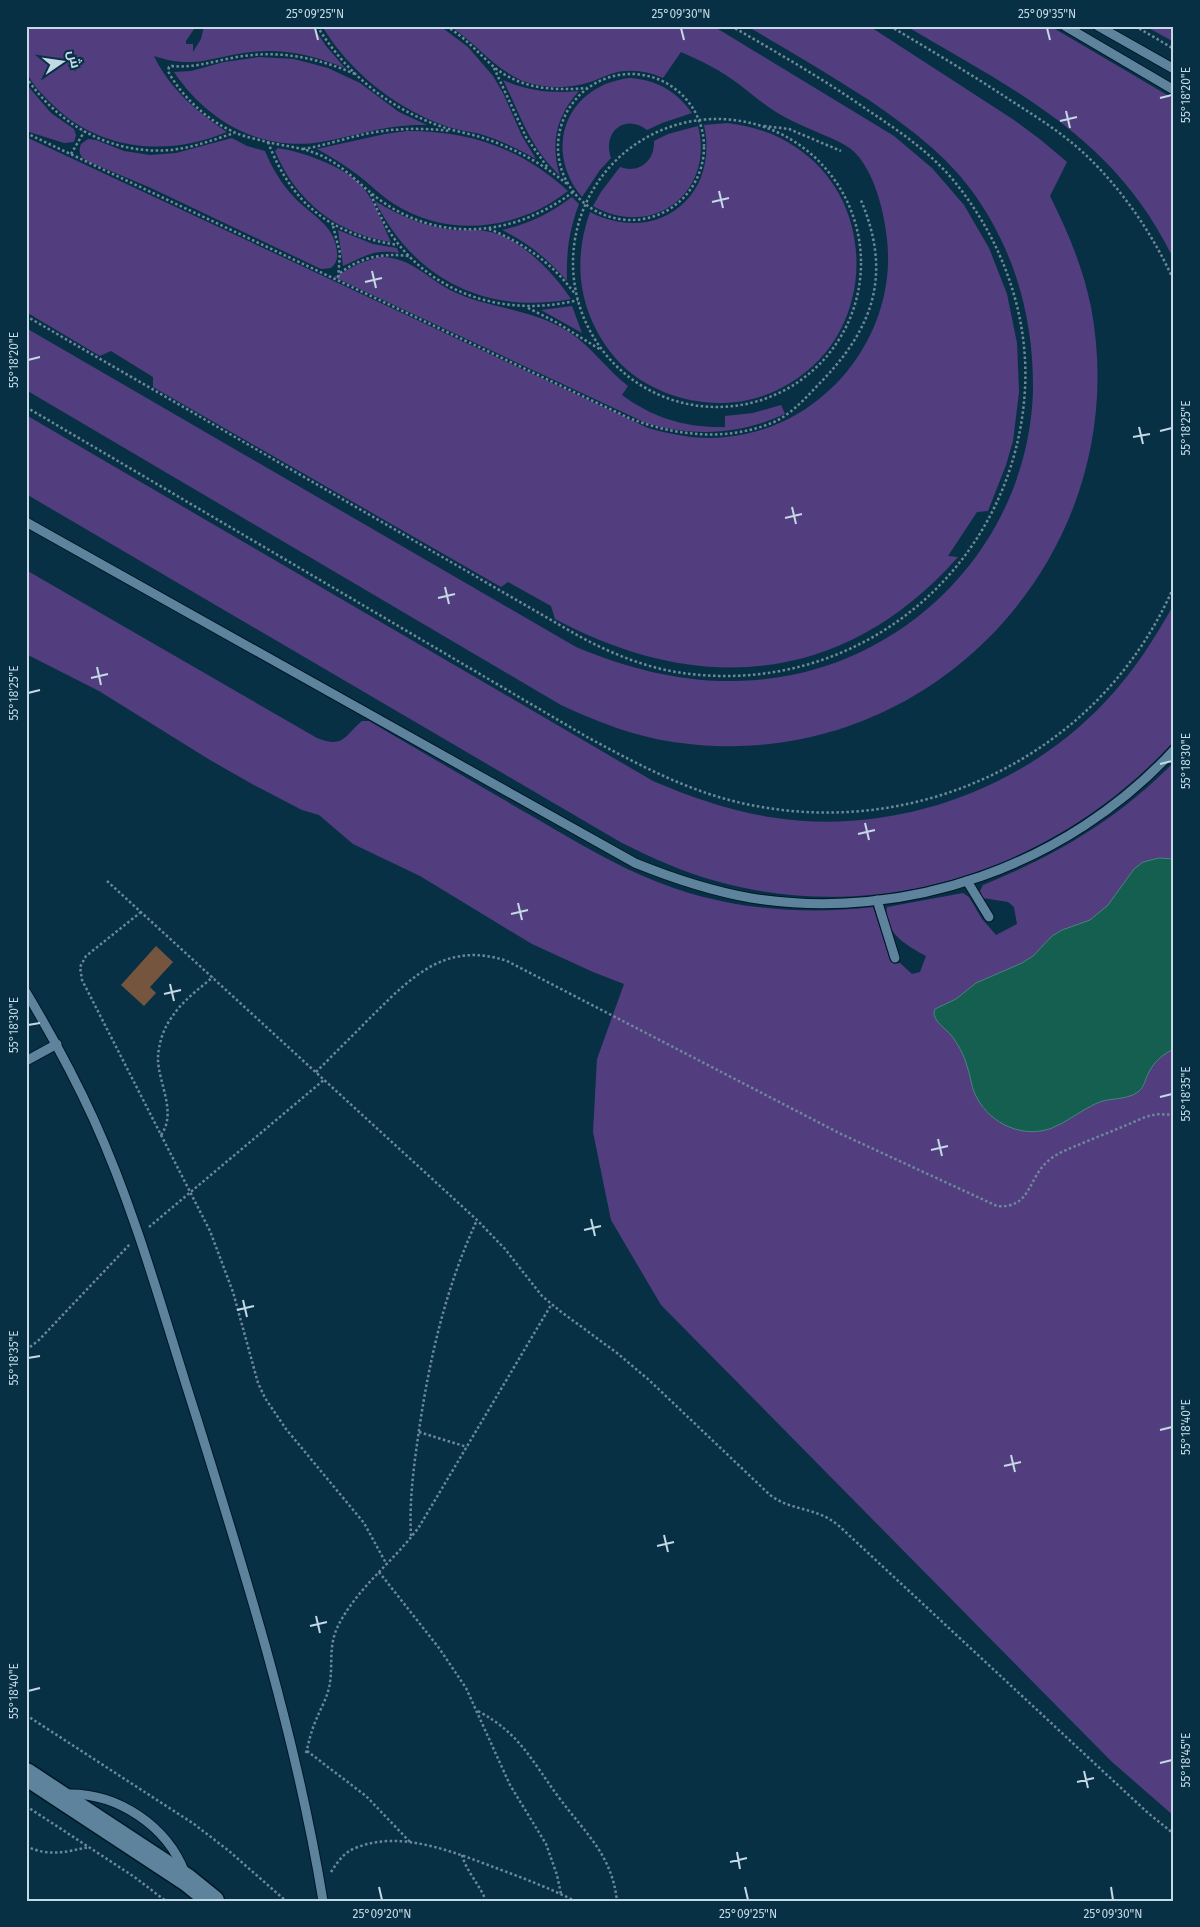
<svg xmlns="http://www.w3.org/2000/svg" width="1200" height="1927" viewBox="0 0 1200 1927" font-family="'Fira Sans',Cairo,sans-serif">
<rect width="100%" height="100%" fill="#083045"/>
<!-- green -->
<g fill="#523e7f">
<path d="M26,26h170l-10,15v3h7v8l8,-13 3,-13h109l13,20 19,22c-29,-12 -61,-20 -93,-16 -40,4 -56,18 -98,4 15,32 44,57 73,76 -59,25 -127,19 -174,-27 -9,-9 -22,-21 -26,-33 -3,-8 -1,-36 -1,-46z"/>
<path d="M322,26h118l28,21 25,29 10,17 19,43 14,23c-18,-10 -36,-19 -56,-25 -12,-3 -25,-4 -37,-9 -49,-18 -94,-54 -121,-99z"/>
<path d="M450,26h263l181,110 38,32 32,37 25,43 18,46 10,49 2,49 -6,49 -7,24 -18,46 -11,1 -29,44 10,1c-112,127 -257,140 -403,62l-4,-13 -43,-24 -7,5 -348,-200v-10l-42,-26 -11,5 -74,-44v-175l622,291c25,7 51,12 78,9 98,-9 172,-101 161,-198 -3,-27 -11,-60 -28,-82 -10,-13 -27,-18 -42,-25 -14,-6 -28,-12 -41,-20 -13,-8 -24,-18 -36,-27 -18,-14 -38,-24 -59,-33l-18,26c-11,-5 -24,-8 -37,-7 -13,0 -23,7 -36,11 -21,7 -45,7 -67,-1 -29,-12 -47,-38 -73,-55z"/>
<path d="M747,26h122l145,94 27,20 26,22 -17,34c18,36 33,72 41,111 47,249 -166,473 -418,435 -39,-6 -76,-20 -112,-37l-535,-315v-62l550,319c51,21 103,35 158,34 160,-1 294,-129 299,-290 1,-72 -18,-141 -61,-200 -27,-37 -63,-63 -100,-89 -41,-27 -83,-51 -125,-76z"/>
<path d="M906,26h144l124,73v161c-58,-122 -158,-169 -268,-234z"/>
<path d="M1145,26h29v16z"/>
<path d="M259,57l35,2 34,9 32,15 39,29 28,13c-41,-1 -67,10 -106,17 -61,10 -114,-21 -147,-70l17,-1 33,-9z"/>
<path d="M630,78c27,2 46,13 62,35l-30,10 -15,7c-22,-17 -45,2 -36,28l-11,12 -18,27c-40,-49 -15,-112 48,-119z"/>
<path d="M503,80c25,11 49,14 76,11 -23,25 -29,53 -19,85 -31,-30 -38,-58 -57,-96z"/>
<path d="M27,85l24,28 23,16 2,6 -2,7 -10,1 -38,-12z"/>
<path d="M727,123c24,3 46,9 67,23 85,54 83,186 -4,237 -26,16 -56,23 -87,19 -34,-4 -69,-20 -91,-48 -33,-42 -40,-92 -22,-142 66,34 130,-15 114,-87z"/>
<path d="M698,126c17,66 -45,114 -105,80l8,-14 19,-25c19,7 35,-6 34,-26l14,-7z"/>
<path d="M407,131c64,0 113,17 161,60 -50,39 -118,48 -174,13 -14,-9 -25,-21 -39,-31 -12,-9 -25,-17 -38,-24l68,-15z"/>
<path d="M232,138l15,8 18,5c7,17 16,32 28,45 17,19 42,28 44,56 1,7 -1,12 -6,16l-10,1 -170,-81 -64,-27c-7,-4 -9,-9 -6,-17l7,-5 8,1 28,11 26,4 26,-2z"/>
<path d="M278,148c26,4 71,20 87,42 11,15 18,35 26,52 -53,-8 -95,-40 -116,-91z"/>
<path d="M572,197l7,7c-10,26 -13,50 -12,77 -19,-22 -39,-38 -65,-51 27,-6 49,-17 70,-33z"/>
<path d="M375,201c25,15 50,26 79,29 10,1 21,-1 31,1 33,4 69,42 86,68 -86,16 -157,-20 -196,-98z"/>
<path d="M338,230l35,14 24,4 2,5c-26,-4 -33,3 -56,13z"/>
<path d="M379,257c30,-1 47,20 71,33 40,20 80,17 119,42 23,15 38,38 59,54l-6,9c31,23 64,33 103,32v-11l28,-3 28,-8 4,9c-46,21 -91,23 -139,9l-312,-146 26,-14z"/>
<path d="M572,306l10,27 -41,-23z"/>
<path d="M26,415l627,366c37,16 75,29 116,36 121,20 251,-25 335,-114 28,-29 50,-63 70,-99v137c-115,126 -291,187 -458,140 -33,-9 -64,-23 -94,-38l-596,-349z"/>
<path d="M26,570l291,168c27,11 28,-3 45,-17h7c51,30 103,60 154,90 39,22 78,47 120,65 72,32 152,40 230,31l17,53 4,4 6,-1 12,11 8,-2 6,-16c-18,-10 -44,-24 -39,-49l76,-14 6,4 13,22 14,16 21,-11 -3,-17 -6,-5 -25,-4 -3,-7 3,-6c74,-30 135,-66 191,-123v1054l-63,-55 -450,-456 -50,-85 -18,-88 4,-73 27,-75 -31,-12 -61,-28 -112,-68 -67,-32 -34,-29 -17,-5 -50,-26 -42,-24 -111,-69 -73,-37z"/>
</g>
<!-- water -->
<path fill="#155f50" stroke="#4a847d" d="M1159,858l15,1v190c-11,5 -20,13 -25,23 -4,7 -4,14 -11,20 -13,9 -30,5 -43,12 -15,7 -28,18 -43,24 -29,11 -61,-4 -75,-30 -6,-10 -6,-21 -10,-32 -3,-11 -9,-22 -16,-31 -6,-7 -17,-13 -17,-23l1,-3 21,-10 20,-16 46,-20 11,-7 19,-20 10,-6 28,-10 18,-15 26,-36 9,-7z"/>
<!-- building -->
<path fill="#76553e" d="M156,946l17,16 -23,25 6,6 -12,13 -23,-21z"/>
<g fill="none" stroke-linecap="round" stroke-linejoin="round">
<!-- service casing -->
<g stroke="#001726" stroke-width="11">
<g id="service">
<path d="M1065,26l109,64"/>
<path d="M1098,26l76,43"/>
<path d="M26,522l609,341c37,15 76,28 116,35 155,25 317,-33 423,-148"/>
<path d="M967,881l22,36"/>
<path d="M877,900l18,58"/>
<path d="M26,992c25,42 48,84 68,128 43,95 70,197 102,296 50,160 100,319 127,485"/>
<path d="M26,1061l31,-17"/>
<path d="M68,1794c50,-1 99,32 117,79"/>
</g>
</g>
<!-- tertiary casing -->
<g stroke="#001726" stroke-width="25">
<path id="tertiary" d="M26,1774l161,106 26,21"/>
</g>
<!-- path -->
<g stroke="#6b8999" stroke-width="2.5" stroke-dasharray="2.5 2.5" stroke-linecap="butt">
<path d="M317,26c29,47 71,82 123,100 13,5 27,7 40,11 32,10 62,26 87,47"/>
<path d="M446,26c19,11 32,27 48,41 27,22 59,24 93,21"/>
<path d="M890,26c40,24 81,48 120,74 30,19 60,38 85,64 33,34 59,73 79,117"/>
<path d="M1135,26l39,23"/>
<path d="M494,68l32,69 22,31"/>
<circle cx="631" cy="147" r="73"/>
<path d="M355,74c-39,-17 -80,-25 -123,-16 -21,4 -39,10 -60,8l-3,1 -1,4c13,25 40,50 66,61 10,5 23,7 33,10 16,4 33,5 48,11 27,10 43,31 65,47 61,44 135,36 193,-8"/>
<path d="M26,77c32,48 86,78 144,73 22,-2 43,-10 64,-17"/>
<circle cx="717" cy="263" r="144"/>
<path d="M764,126l25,3 52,22"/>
<path d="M26,133l603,285c46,18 98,24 145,4 17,-8 30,-22 43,-36 57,-57 76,-112 43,-188"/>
<path d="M268,142c24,63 64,93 130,103"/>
<path d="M303,149c25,-4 48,-13 73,-17 25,-4 49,-4 74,-1"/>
<path d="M71,154l13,-22"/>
<path d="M371,194c31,88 119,128 207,106"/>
<path d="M333,226l7,27 -2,27"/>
<path d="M489,229c35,14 64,35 86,65"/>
<path d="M340,273c21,-16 42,-20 69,-17"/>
<path d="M528,308l26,13 47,29"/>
<path d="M26,316l551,319c31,17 64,31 99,37 179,29 339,-103 349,-283 4,-73 -22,-146 -67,-203 -24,-31 -56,-53 -89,-75 -44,-31 -91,-58 -138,-85"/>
<path d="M26,407l561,330c52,28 106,57 164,68 174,35 352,-54 423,-219"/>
<path d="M107,881l370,339 28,29 37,47 18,15 57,42 32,27 121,115c23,17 44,11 68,30l310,288 26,21"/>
<path d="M141,912l-55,44 -6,11 2,13 128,251 23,61 25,91 7,15 21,31 78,94 23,42"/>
<path d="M316,1072c20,-20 39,-39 58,-58 39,-39 74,-73 133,-53l334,173 156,72c34,3 31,-28 51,-45 10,-9 24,-13 37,-19 20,-8 40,-16 60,-25l12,-3 17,1"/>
<path d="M161,1135c16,-22 -2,-51 -3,-75 0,-15 5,-31 14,-43 10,-16 27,-28 41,-40"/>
<path d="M149,1227l176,-148"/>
<path d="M26,1350l13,-10 91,-96"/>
<path d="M419,1432l48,15"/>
<path d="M411,1536c-2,-36 3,-71 8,-106 11,-74 27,-143 58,-210"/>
<path d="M379,1572l60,76 27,40 44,97 36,59 11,31 4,19"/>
<path d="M478,1711c43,23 55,52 82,88 26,35 52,56 57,102"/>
<path d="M26,1715l168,109 35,27 57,50"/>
<path d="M307,1751l59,45 45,47"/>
<path d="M306,1753c3,-11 5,-22 10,-33 4,-10 10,-20 13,-32 5,-23 -2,-41 10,-64 20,-38 55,-63 80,-97l132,-222"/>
<path d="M26,1806l107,70 33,25"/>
<path d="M26,1846c22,11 40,6 63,1"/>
<path d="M462,1855c4,16 18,30 24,46"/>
<path d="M331,1872c7,-11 14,-21 27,-25 44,-17 98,6 138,21 27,10 53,20 79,33"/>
</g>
<!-- service -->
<use href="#service" stroke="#5d849c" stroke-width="9"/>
<!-- tertiary -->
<use href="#tertiary" stroke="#5d849c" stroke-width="22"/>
</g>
<!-- ticks -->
<path fill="none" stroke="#c4d9e5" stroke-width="2" d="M315,28l3,12M681,28l3,12M1047,28l3,12M1160,98l12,-3M1066,111l4,17M1060,121l17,-4M719,191l4,17M712,202l17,-4M372,271l4,17M365,282l17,-4M28,360l12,-3M1139,427l4,17M1160,431l12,-3M1133,437l17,-3M792,507l4,17M785,518l17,-4M445,587l4,17M438,598l17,-4M97,667l4,18M91,678l17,-4M28,693l12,-3M1160,764l12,-3M865,823l4,17M858,834l17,-4M518,903l4,17M511,914l17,-4M170,984l4,17M164,994l17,-4M28,1025l12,-2M1160,1097l12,-3M938,1139l4,17M931,1150l17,-4M591,1219l4,17M584,1230l17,-4M243,1300l4,17M237,1310l17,-4M28,1358l12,-2M1160,1430l12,-3M1011,1455l4,17M1004,1466l17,-4M664,1535l4,17M657,1546l17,-4M316,1616l4,17M310,1626l17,-4M28,1691l12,-3M1160,1763l12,-3M1084,1771l4,17M1077,1782l17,-4M737,1852l3,17M730,1862l17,-4M379,1887l3,13M745,1887l3,13M1111,1887l2,13"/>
<!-- border -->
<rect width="1200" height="1927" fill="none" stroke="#083045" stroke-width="55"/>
<!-- north arrow -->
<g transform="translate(62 62) rotate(77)" stroke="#083045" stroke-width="4" paint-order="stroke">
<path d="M0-4L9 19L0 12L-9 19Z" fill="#c4d9e5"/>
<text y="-8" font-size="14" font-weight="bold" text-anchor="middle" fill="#c4d9e5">ش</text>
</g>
<rect x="28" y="28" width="1144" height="1872" fill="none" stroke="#c4d9e5" stroke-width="2"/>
<g font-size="12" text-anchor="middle" fill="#c4d9e5">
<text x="315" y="18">25°09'25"N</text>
<text x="681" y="18">25°09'30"N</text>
<text x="1047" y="18">25°09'35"N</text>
<text transform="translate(1186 95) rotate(-90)" y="4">55°18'20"E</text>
<text transform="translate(14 360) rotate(-90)" y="4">55°18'20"E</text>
<text transform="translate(1186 428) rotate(-90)" y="4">55°18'25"E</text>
<text transform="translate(14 693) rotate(-90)" y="4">55°18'25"E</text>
<text transform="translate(1186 761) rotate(-90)" y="4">55°18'30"E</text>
<text transform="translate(14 1025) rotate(-90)" y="4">55°18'30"E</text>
<text transform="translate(1186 1094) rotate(-90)" y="4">55°18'35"E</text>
<text transform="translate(14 1358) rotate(-90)" y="4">55°18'35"E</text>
<text transform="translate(1186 1427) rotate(-90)" y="4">55°18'40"E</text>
<text transform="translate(14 1691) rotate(-90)" y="4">55°18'40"E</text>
<text transform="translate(1186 1760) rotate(-90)" y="4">55°18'45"E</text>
<text x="382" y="1918">25°09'20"N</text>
<text x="748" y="1918">25°09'25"N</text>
<text x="1113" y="1918">25°09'30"N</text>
</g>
</svg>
